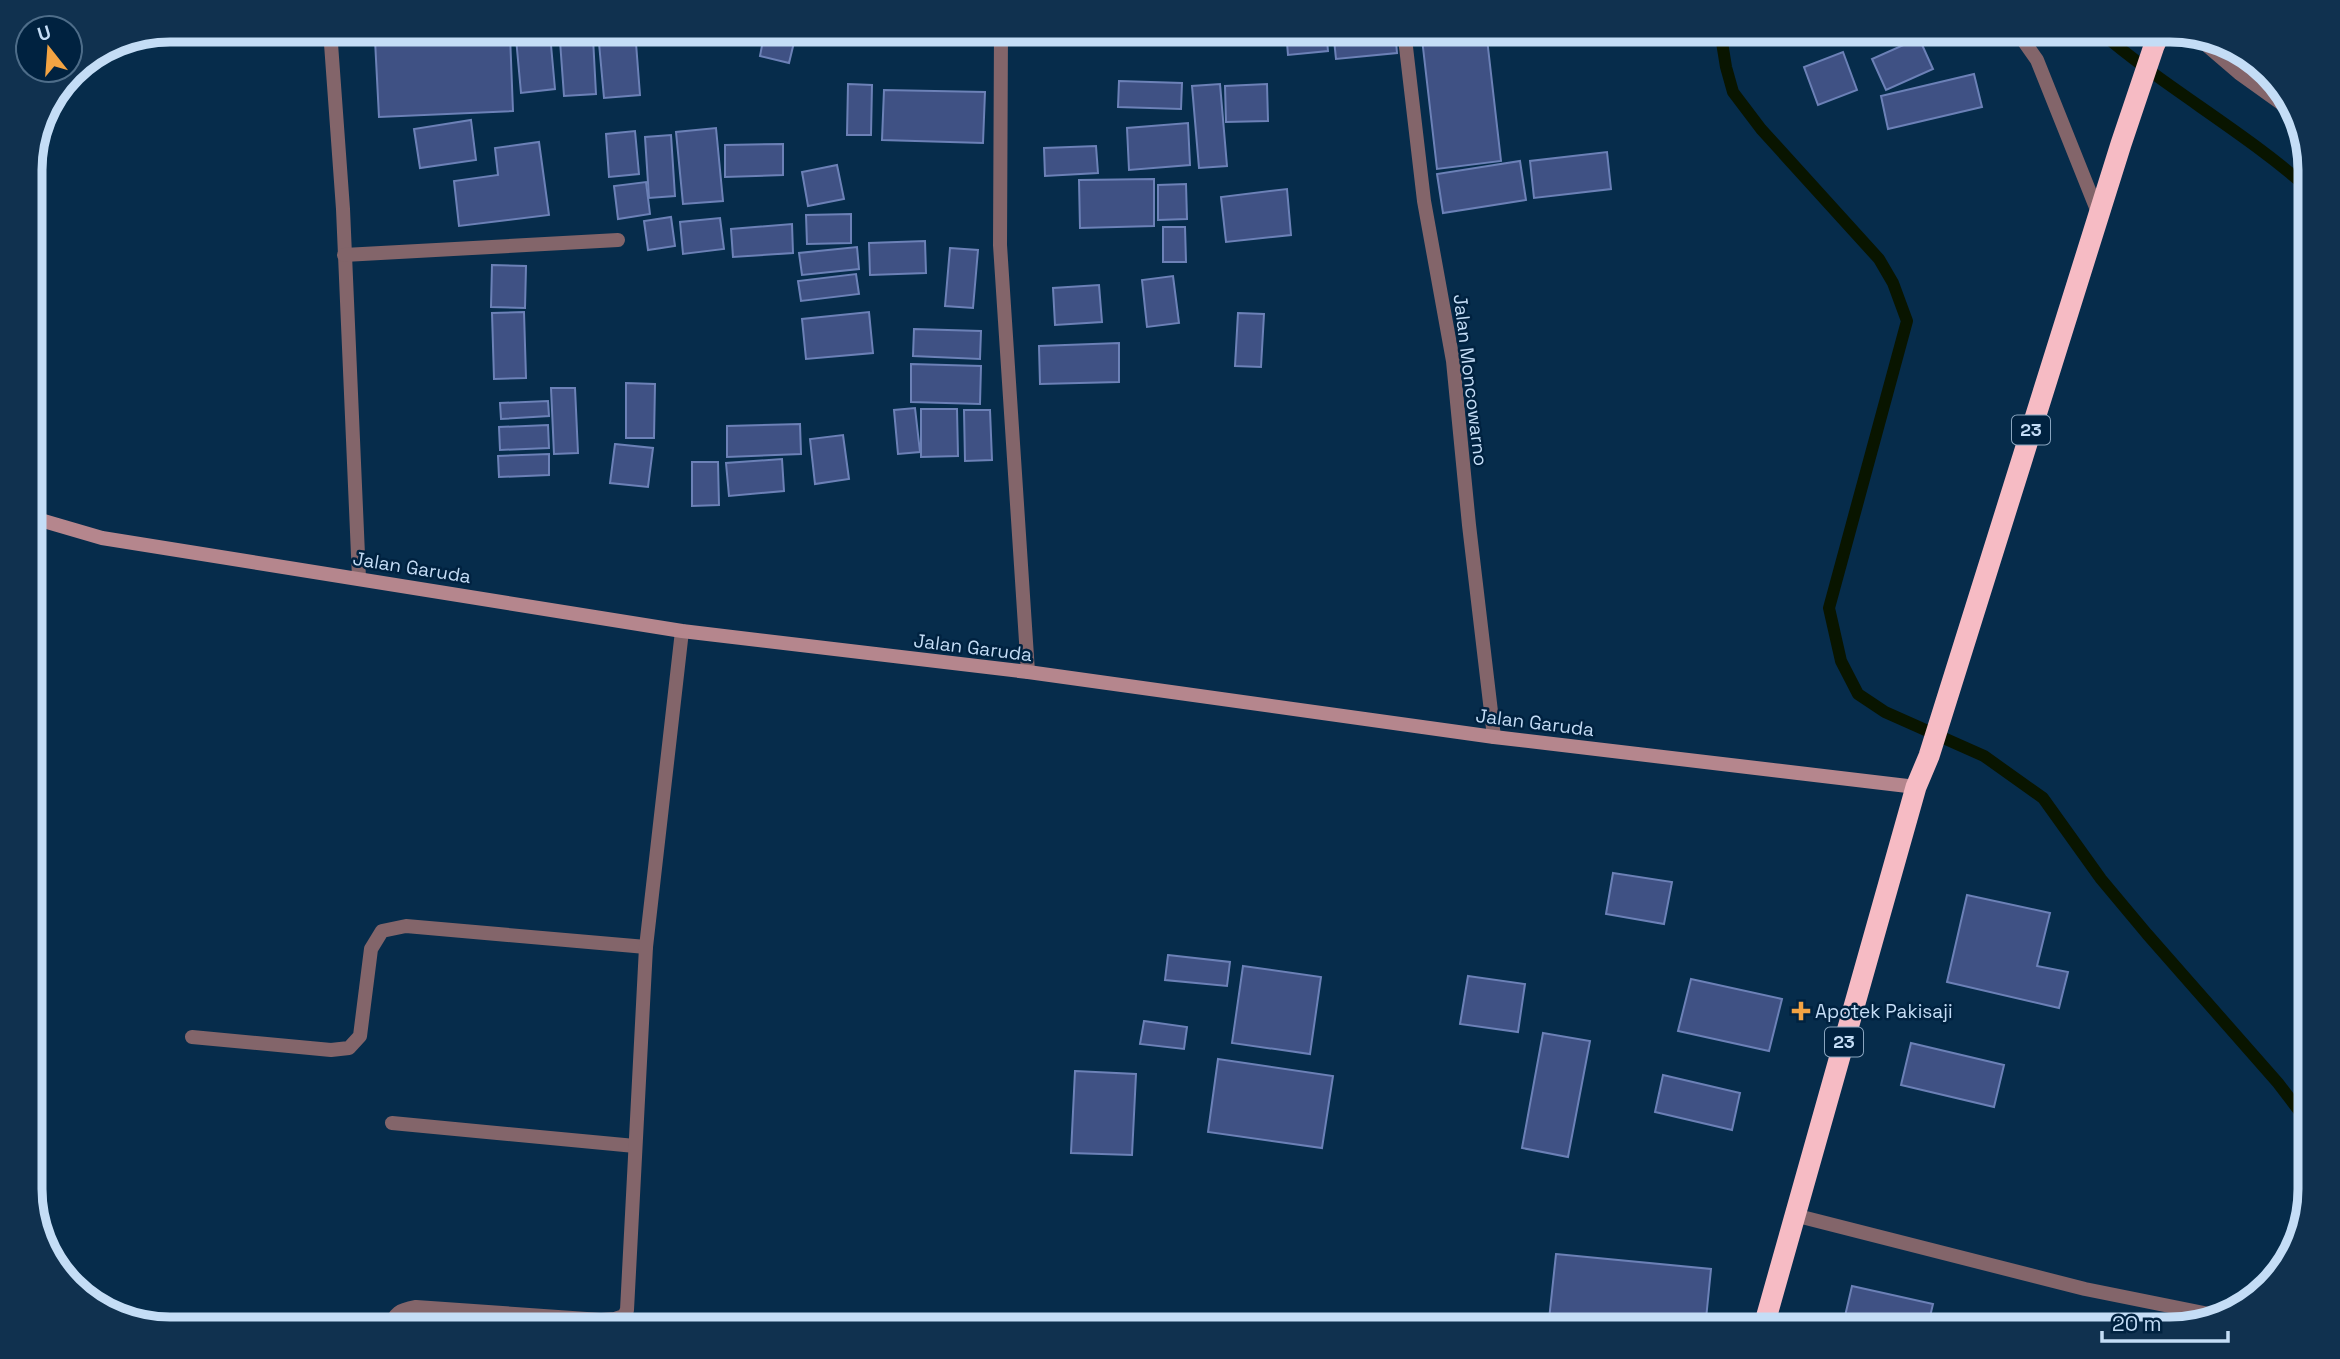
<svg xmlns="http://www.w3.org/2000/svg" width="2340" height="1359" viewBox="0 0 2340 1359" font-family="'Space Grotesk',sans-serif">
<rect width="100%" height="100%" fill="#062c4b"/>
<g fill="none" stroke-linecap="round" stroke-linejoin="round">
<!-- stream -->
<g stroke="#091500" stroke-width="12">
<path d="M1720,30l6,37 7,25 28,37 118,130 14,24 14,38 -78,287 12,53 17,33 27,18 99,44 59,42 58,81 46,55 131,149 32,42"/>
<path d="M2098,30c67,58 146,101 212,160"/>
<path d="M2310,431c-7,51 -18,113 0,162"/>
</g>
</g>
<!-- building -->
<g fill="#3f5184" stroke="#6c81b7" stroke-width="2">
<path d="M635,30l5,65 -36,3 -6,-66z"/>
<path d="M765,30h32l-8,33 -29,-7z"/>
<path d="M1286,30h40l2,21 -40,4z"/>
<path d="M1333,30h62l2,23 -61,6z"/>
<path d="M1421,30h65l15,131 -64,8z"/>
<path d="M550,34l5,55 -34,4 -5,-55z"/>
<path d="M510,35l3,76 -134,6 -4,-77z"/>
<path d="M593,38l3,56 -32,2 -4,-55z"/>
<path d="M1919,38l14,31 -47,21 -14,-31z"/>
<path d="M1843,52l14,38 -39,15 -14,-38z"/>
<path d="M1974,74l8,33 -94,22 -7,-33z"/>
<path d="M1119,81l63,2 -1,26 -63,-2z"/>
<path d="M848,84l24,1 -1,50h-24z"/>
<path d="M1220,84l7,82 -28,2 -7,-82z"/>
<path d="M1267,84l1,37 -42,1 -1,-36z"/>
<path d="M884,90l101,2 -2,51 -101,-3z"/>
<path d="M471,120l5,40 -56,8 -6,-39z"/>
<path d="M1188,123l2,42 -61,5 -2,-42z"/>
<path d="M716,128l7,73 -40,3 -7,-72z"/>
<path d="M635,131l4,43 -30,3 -3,-43z"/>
<path d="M671,135l4,61 -26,2 -4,-61z"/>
<path d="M539,142l10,73 -90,11 -5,-45 44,-6 -3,-27z"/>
<path d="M783,144v31l-58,2v-32z"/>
<path d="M1096,146l2,27 -53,3 -1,-28z"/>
<path d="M1607,152l4,37 -77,9 -4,-37z"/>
<path d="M1520,161l6,39 -83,13 -6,-39z"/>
<path d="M837,165l7,34 -36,7 -6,-34z"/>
<path d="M1154,179v47l-74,2 -1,-48z"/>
<path d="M646,182l4,32 -32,5 -4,-33z"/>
<path d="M1186,184l1,35 -29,1v-35z"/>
<path d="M1287,189l4,46 -65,7 -5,-45z"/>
<path d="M851,214v29l-44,1 -1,-29z"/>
<path d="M671,217l4,29 -27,4 -4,-29z"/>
<path d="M720,218l4,31 -41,5 -3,-32z"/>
<path d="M792,224l1,29 -60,4 -2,-28z"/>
<path d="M1163,227h22l1,35h-23z"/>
<path d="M925,241l1,32 -56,2 -1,-32z"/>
<path d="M857,247l2,22 -57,6 -3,-22z"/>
<path d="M950,248l28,2 -5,58 -28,-2z"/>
<path d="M492,265l34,1 -1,42 -34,-1z"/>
<path d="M856,274l3,20 -58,7 -3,-20z"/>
<path d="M1173,276l6,47 -32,4 -5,-47z"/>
<path d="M1099,285l3,37 -47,3 -2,-37z"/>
<path d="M524,312l2,66 -32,1 -2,-66z"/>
<path d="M869,312l4,41 -67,6 -4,-40z"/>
<path d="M1238,313l26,1 -3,53 -26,-1z"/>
<path d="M914,329l67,2 -1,28 -67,-3z"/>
<path d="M1119,343v39l-79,2 -1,-38z"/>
<path d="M911,364l70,2 -1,38 -69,-2z"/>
<path d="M626,383l29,1 -1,54h-28z"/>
<path d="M551,388h24l3,65 -24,1z"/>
<path d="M548,401l1,15 -48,3 -1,-16z"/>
<path d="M915,408l5,44 -22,2 -4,-44z"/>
<path d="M921,409h36l1,47 -37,1z"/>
<path d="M964,410h26l2,50 -27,1z"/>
<path d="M800,424l1,30 -74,3v-31z"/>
<path d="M548,425l1,23 -49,2 -1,-23z"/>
<path d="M843,435l6,44 -34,5 -5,-45z"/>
<path d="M615,444l38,4 -5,39 -38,-4z"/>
<path d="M549,454v21l-50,2 -1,-21z"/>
<path d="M782,459l2,32 -55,5 -3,-33z"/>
<path d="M692,462h26l1,43 -27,1z"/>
<path d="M1613,873l59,9 -8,42 -58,-10z"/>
<path d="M1967,895l83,18 -13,53 31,6 -9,36 -112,-26z"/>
<path d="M1168,955l62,7 -3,24 -62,-6z"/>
<path d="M1243,966l78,11 -11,77 -78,-11z"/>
<path d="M1468,976l57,8 -7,48 -58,-8z"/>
<path d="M1691,979l91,20 -13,52 -91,-20z"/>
<path d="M1144,1021l43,6 -3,22 -44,-5z"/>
<path d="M1543,1033l47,8 -22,116 -46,-9z"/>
<path d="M1911,1043l93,22 -10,42 -93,-22z"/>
<path d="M1218,1059l115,17 -11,72 -114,-16z"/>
<path d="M1075,1071l61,3 -4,81 -61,-2z"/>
<path d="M1663,1075l77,18 -8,37 -77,-18z"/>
<path d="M1556,1254l155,15 -6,60h-157z"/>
<path d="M1852,1286l81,18 -6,25h-85z"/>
</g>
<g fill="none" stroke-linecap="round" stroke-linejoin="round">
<!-- street -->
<g stroke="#83656a" stroke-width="14">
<path d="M330,30l13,179 16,369"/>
<path d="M1001,30l-1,215 28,427"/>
<path d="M1404,30l20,171 29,160 16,164 25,212"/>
<path d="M2016,30l21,30 62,155"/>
<path d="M2197,37l42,36 57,41"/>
<path d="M344,255l274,-15"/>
<path d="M192,1037l139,13 18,-2 11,-12 11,-87 11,-18 24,-5 240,21"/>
<path d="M392,1123l243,23"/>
<path d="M1794,1215l291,74 134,27"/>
<path d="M390,1329c4,-17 10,-19 26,-22l185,13 14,-1 9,-3 3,-6 19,-363 36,-316"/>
</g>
<!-- secondary -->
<path stroke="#b5868d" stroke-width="14" d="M30,517l72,21 580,93 346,41 466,65 422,50"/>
<!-- highway -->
<path stroke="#f6bbc4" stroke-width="21" d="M1763,1329l153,-542 13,-31 192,-612 33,-98 7,-16"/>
</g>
<!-- markers -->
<path fill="#f3a443" stroke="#002240" stroke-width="2.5" d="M1797.5 1000.5h7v7h7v7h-7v7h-7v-7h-7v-7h7z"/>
<g text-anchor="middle" stroke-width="5" stroke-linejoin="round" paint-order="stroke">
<!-- shield labels -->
<g fill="#002240" stroke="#89a5bf" stroke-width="2">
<rect x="2012" y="415.5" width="38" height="29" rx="5"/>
<rect x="1825" y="1027.5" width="38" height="29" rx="5"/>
</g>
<g font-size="18" font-weight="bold" fill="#c4ddf6">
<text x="2031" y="436">23</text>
<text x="1844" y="1048">23</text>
</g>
<!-- street labels -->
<g font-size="19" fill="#c4ddf6" stroke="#002240">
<text transform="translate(1471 380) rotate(83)" y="7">Jalan Moncowarno</text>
<text transform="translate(412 567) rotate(9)" y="7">Jalan Garuda</text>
<text transform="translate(973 647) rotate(7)" y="7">Jalan Garuda</text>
<text transform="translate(1535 722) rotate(7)" y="7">Jalan Garuda</text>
</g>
<!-- poi labels -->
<g font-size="19" fill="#c4ddf6" stroke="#002240" text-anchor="start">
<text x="1815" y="1018">Apotek Pakisaji</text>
</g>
</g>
<!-- crop -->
<path d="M0 0H2340V1359H0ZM170 42H2170A128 128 0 0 1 2298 170V1189A128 128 0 0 1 2170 1317H170A128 128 0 0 1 42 1189V170A128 128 0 0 1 170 42Z" fill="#10314f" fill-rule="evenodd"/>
<path fill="none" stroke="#c4ddf6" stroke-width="9" d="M170 42H2170A128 128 0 0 1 2298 170V1189A128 128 0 0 1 2170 1317H170A128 128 0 0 1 42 1189V170A128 128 0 0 1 170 42Z"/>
<!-- north arrow -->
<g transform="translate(49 49) rotate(343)"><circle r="33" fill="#002240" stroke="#4e6d89" stroke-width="2"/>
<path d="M0-5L12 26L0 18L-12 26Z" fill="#f3a443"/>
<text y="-10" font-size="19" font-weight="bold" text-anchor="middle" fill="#c4ddf6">U</text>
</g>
<!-- scale -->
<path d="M2102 1331v10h126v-10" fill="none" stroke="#c4ddf6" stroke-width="3.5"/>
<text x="2112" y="1331" font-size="21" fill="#c4ddf6" stroke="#002240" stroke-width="5" paint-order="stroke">20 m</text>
</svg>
